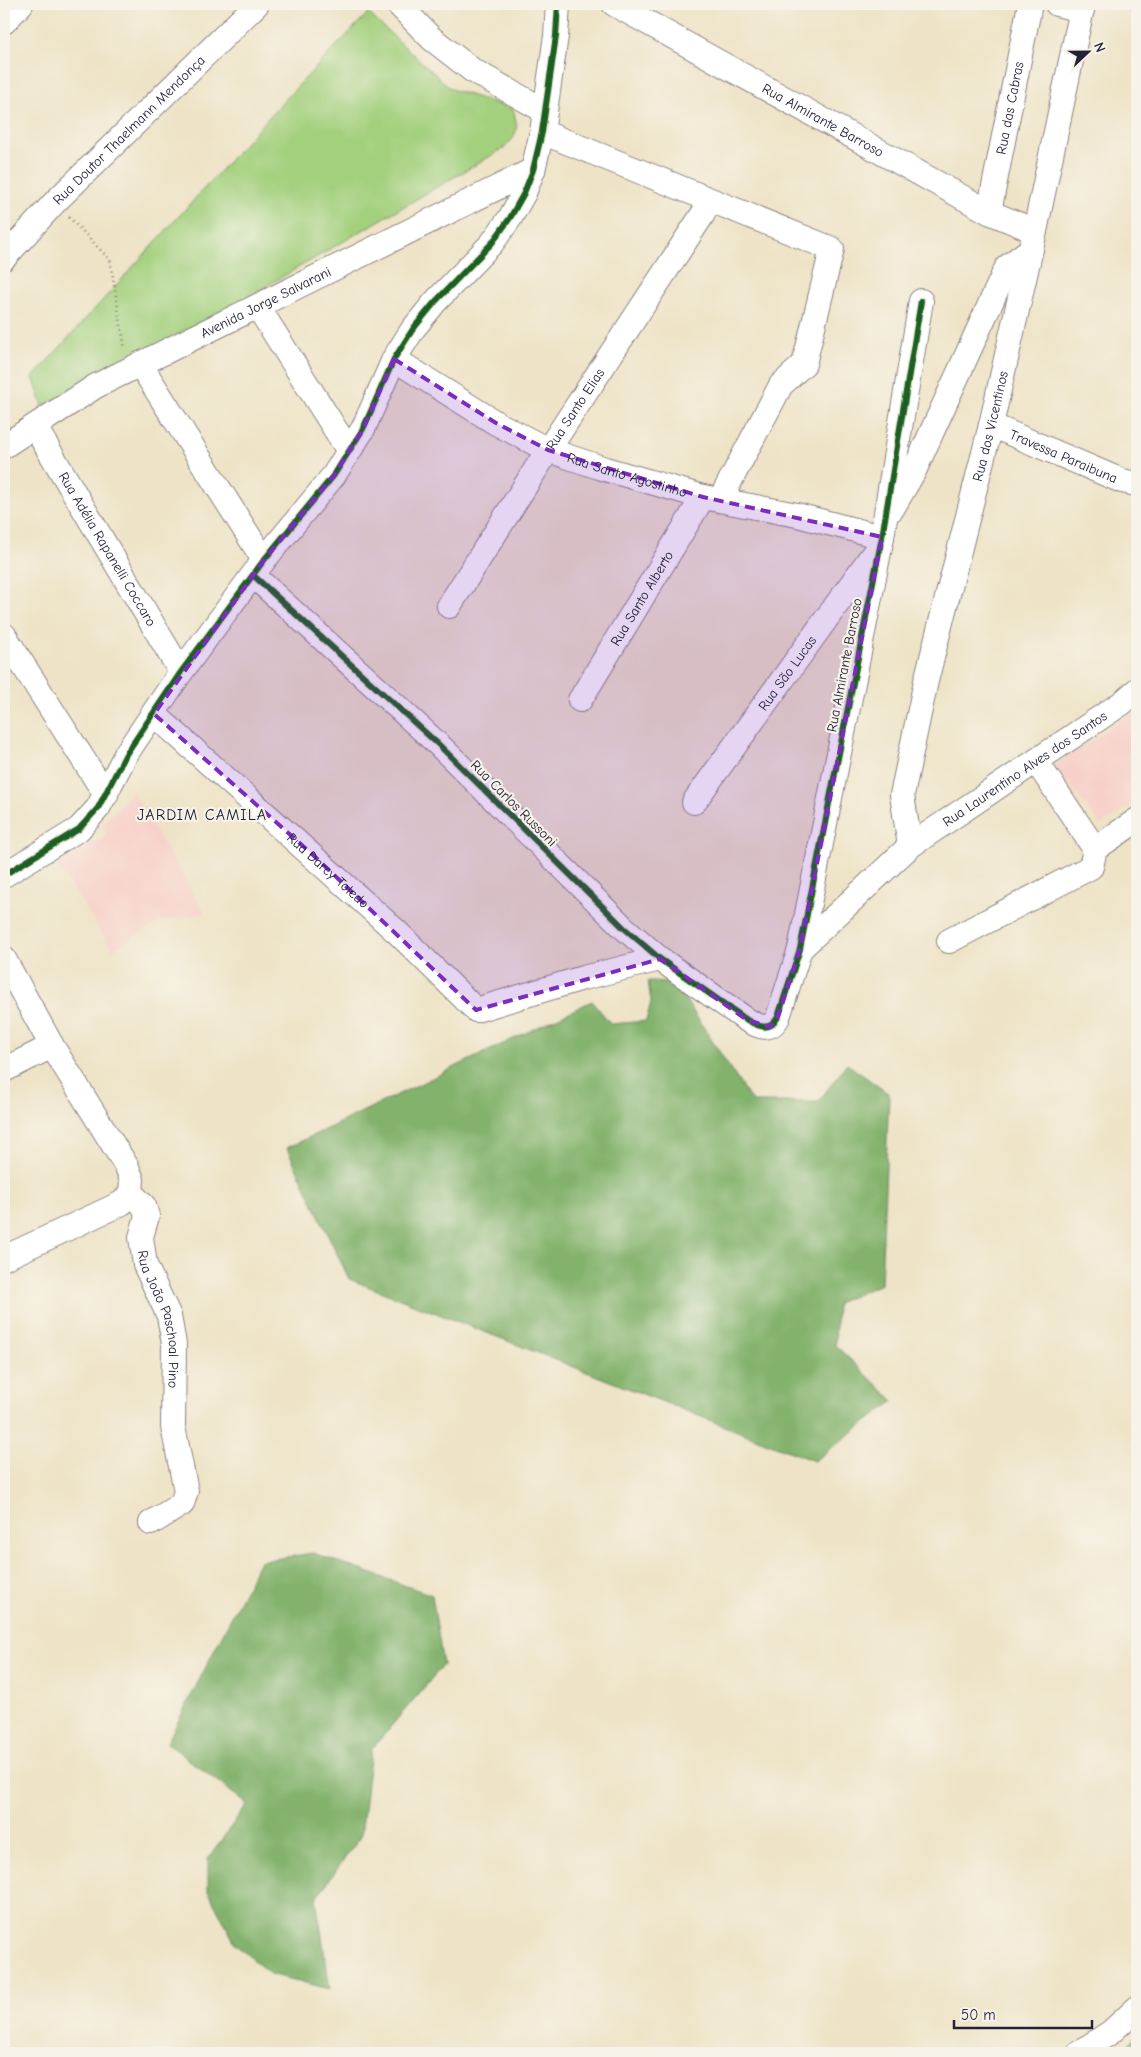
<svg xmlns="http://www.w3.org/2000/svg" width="1141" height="2057" viewBox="0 0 1141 2057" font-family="'Comic Neue',sans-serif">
<rect width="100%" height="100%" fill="#f7f3e8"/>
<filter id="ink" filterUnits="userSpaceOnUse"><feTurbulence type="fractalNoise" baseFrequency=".02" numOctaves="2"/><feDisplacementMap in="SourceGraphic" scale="10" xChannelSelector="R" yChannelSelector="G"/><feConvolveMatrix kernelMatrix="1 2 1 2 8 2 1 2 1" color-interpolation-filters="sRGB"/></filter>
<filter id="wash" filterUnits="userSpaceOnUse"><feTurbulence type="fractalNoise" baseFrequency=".0096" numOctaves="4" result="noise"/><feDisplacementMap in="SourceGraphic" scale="20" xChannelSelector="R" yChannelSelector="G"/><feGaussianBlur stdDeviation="1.12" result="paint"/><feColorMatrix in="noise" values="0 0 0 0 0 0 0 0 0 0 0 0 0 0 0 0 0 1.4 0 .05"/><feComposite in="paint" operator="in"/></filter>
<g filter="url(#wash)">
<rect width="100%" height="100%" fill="#eee3c6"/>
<!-- built -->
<g fill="#f7d1c9">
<path d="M1137,709v91l-36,25 -47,-60z"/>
<path d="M132,791l73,122 -44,8 -48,29 -56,-85 50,-30 -6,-8z"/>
</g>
<!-- green -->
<path fill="#a3d07d" stroke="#62795c" d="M368,13l83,76 62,20c6,20 5,28 -12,41l-250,145 -208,111 -10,-29 246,-271z"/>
<!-- forest -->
<g fill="#82b26c" stroke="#526a54">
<path d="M648,981l26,1 78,120h66l29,-38 42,30 -8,190 -44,19 -2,42 59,56 -80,60 -465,-182 -62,-131 305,-147 19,23 35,-3 5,-19z"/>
<path d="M313,1553l119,42 11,70 -72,85 -10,86 -45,62 14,91 -60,-15 -34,-29 -28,-54v-32l39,-55 -80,-61 93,-182z"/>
<path d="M1137,2037v16h-20z"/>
</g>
</g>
<g filter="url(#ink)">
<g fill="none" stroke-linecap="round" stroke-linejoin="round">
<!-- minor casing -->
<g stroke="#888280" stroke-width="26">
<g id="minor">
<path d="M398,4l33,34 41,32 73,41"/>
<path id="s1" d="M614,4l375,208 46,19"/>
<path d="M1057,4l25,6"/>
<path d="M4,22l17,-18"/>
<path d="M542,132l290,117 -28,115 -23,21 -61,115"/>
<path id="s2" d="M989,212l41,-208"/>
<path id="s3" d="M4,258l51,-56 202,-198"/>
<path d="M258,307l91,144"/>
<path id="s4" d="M394,359l102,64 52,27 57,19 98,28 94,18 85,22"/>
<path d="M140,364l124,196"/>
<path id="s5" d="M991,425l131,56 15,3"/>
<path id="s6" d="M35,427l146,245"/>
<path id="s7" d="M4,446l92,-60 437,-216"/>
<path d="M892,509l22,-38 93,-204 24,-18"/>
<path d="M254,576l185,169 184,182 37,32 87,61c12,7 23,12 31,-3l22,-68 82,-412 39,-236"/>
<path id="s8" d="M449,606l99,-156 155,-236"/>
<path d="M4,635l102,160"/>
<path id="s9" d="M580,700l123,-203"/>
<path id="s10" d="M154,714l243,218 79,78 107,-32 77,-19"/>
<path d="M1036,761l59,88"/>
<path id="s11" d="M694,802l182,-252"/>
<path id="s12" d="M910,846l-8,-51 24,-114 65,-256 44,-194 48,-227"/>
<path d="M4,875l75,-46 19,-21 28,-54 55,-82 83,-112 70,-85 29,-46 31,-70 19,-30 22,-27 57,-59 18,-25 14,-25 9,-23 9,-38 14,-96 2,-32"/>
<path d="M949,941l142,-74 4,-18 42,-29"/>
<path id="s13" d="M800,949l110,-103 212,-143 15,-13"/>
<path d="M4,959l48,87 75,121 5,13 -1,13"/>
<path d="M4,1070l48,-24"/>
<path id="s14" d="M131,1193l13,13 3,10 -6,21 4,28 24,51 5,28 -1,83 13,64 -4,13 -31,19"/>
<path d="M4,1258l118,-55 9,-10"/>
<path d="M1079,2053l32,-21 26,-24"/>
</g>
</g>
<!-- path -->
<path stroke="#888280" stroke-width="3" stroke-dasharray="1 4" stroke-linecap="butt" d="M69,217l41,43 15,89"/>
<!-- minor -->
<use href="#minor" stroke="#fff" stroke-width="24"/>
<!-- cycleway casing -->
<g stroke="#f7f3e8" stroke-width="9">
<g id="cycleway">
<path d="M254,576l185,169 184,182 37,32 87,61c12,7 23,12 31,-3l22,-68 82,-412 39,-236"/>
<path d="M4,875l75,-46 19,-21 28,-54 55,-82 83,-112 70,-85 29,-46 31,-70 19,-30 22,-27 57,-59 18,-25 14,-25 9,-23 9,-38 14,-96 2,-32"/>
</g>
</g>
<!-- cycleway -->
<use href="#cycleway" stroke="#1b5e20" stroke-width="6"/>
</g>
</g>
<!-- marked area -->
<path fill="#7b2cbf" fill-opacity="0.2" stroke="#7b2cbf" stroke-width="4" stroke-dasharray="10 6" stroke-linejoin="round" d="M394,359l102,64 52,27 155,47 179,40 -82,412 -22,68 -8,10 -23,-7 -87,-61 -184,51 -164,-156 -158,-140 110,-154 70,-85 29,-46z"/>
<g text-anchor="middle" stroke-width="4.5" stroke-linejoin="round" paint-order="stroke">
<!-- street labels -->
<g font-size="14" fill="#22223b" stroke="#f7f3e8">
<text dy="5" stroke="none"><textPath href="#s2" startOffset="106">Rua das Cabras</textPath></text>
<text dy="5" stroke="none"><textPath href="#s1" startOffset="239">Rua Almirante Barroso</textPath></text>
<text dy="5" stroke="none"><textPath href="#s3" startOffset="179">Rua Doutor Thaelmann Mendonça</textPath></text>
<text dy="5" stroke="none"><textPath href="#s7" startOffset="299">Avenida Jorge Salvarani</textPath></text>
<text dy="5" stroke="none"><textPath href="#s8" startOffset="234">Rua Santo Elias</textPath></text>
<text dy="5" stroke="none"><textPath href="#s12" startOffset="431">Rua dos Vicentinos</textPath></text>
<text dy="5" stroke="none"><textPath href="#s5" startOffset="79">Travessa Paraibuna</textPath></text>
<text dy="5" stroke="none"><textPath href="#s4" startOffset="262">Rua Santo Agostinho</textPath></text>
<text dy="5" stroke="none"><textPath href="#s6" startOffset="142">Rua Adélia Rapanelli Coccaro</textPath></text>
<text dy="5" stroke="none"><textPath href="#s9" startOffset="119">Rua Santo Alberto</textPath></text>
<text transform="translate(844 665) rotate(-79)" y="5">Rua Almirante Barroso</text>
<text dy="5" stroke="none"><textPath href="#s11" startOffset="159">Rua São Lucas</textPath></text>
<text dy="5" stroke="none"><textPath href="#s13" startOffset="289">Rua Laurentino Alves dos Santos</textPath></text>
<text transform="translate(514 803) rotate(45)" y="5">Rua Carlos Russoni</text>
<text dy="5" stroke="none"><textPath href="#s10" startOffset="234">Rua Darcy Toledo</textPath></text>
<text dy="5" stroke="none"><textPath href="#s14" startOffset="136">Rua João Paschoal Pino</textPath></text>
</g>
<!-- quarter labels -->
<g font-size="16" letter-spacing="1" fill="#22223b" stroke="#f7f3e8">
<text x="202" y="820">JARDIM CAMILA</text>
</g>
</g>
<!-- margin -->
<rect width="1141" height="2057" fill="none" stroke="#f7f3e8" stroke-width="20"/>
<!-- north arrow -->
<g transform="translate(1088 52) rotate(68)" stroke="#f7f3e8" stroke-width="4" paint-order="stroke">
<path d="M0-4L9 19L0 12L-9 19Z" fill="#22223b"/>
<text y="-8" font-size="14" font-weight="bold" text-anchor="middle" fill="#22223b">N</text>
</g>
<!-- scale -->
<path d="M954 2020v8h138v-8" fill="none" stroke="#22223b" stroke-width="2.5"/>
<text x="961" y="2020" font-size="15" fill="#22223b" stroke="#f7f3e8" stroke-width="4" paint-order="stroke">50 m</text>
</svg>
